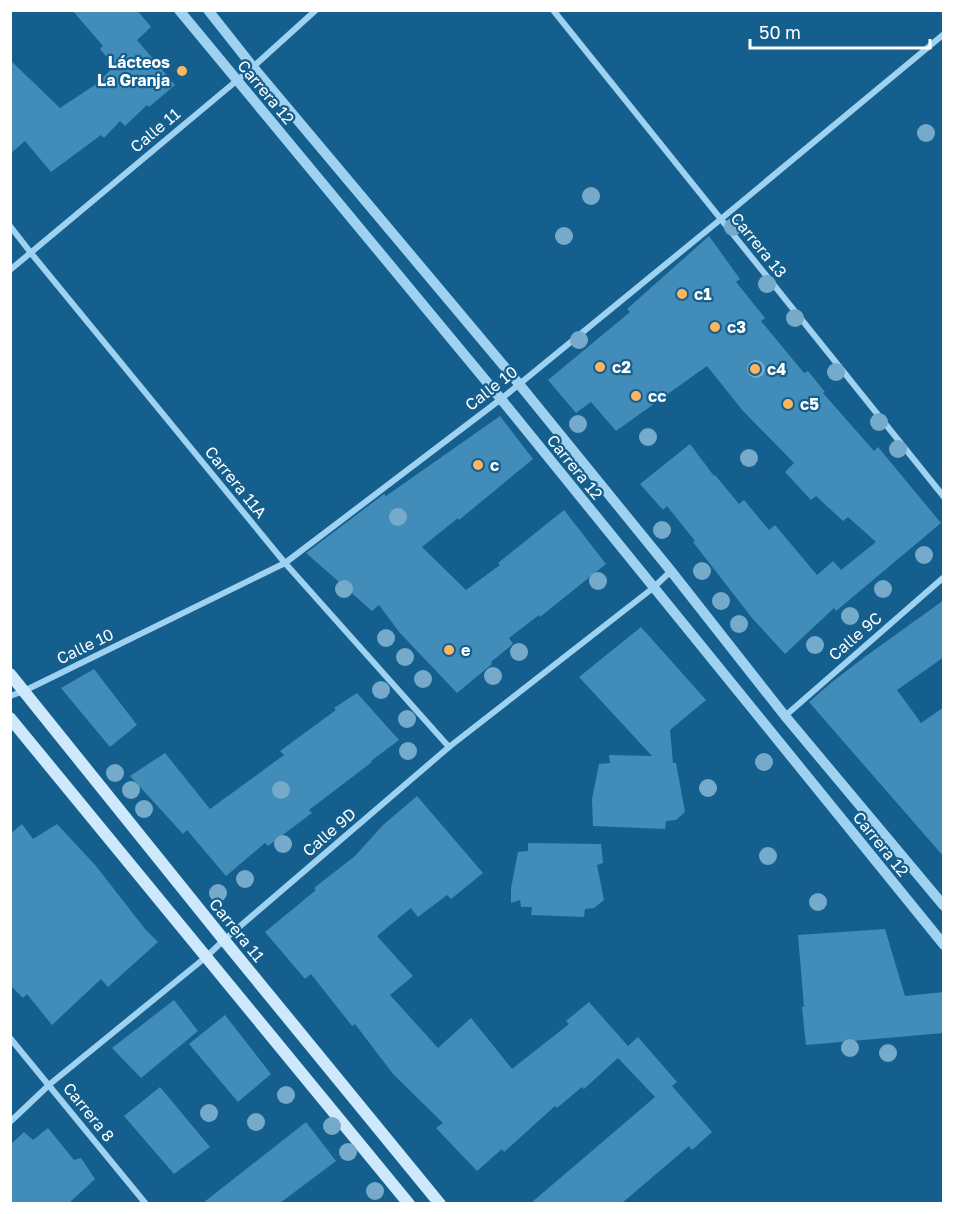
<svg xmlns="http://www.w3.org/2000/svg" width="954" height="1214" viewBox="0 0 954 1214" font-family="'Golos Text',sans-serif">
<rect width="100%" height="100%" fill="#145f8e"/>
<!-- building -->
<g fill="#418cb8">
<path d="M72,10h65l14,17 -14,13 38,45 -26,22 -2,-2 -22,21 -5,-5 -16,17 -3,-3 -50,37 -26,-31 -15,13v-94l50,48 38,-25 16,-17 -14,-17 3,-3z"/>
<path d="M709,236l31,43 -4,3 29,36 -4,3 43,52 4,-2 17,21 -2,1 51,58 4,-4 63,76 -105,88 -2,-3 -49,46 -33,-36 -59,-76 2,-1 -28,-35 -4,4 -23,-26 50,-40 24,32 1,-1 24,29 5,-4 25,30 6,-5 42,50 16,-14 8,9 35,-28 -28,-25 -5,4 -27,-25 -5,4 -26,-28 9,-9 -51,-52 -36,-45 -91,65 -25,-29 -15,11 -28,-33 82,-68 -3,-3z"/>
<path d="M500,416l33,43 -74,61 -1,-2 -36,29 44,43 34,-25 -2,-2 66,-53 42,54 -66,53 -1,-2 -30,23 4,6 -22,18 1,2 -35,29 -57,-60 -21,-28 -7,6 -66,-58 78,-59 2,2z"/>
<path d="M944,600v57l-47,33 24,33 23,-16v150l-135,-155 23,-20 34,-26z"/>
<path d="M641,627l65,73 -36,30 3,33h3l9,49 -9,8 -10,1 -1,8 -72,-3 -1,-27 7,-35 11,-1 -1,-8 43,1 -73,-79z"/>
<path d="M94,669l43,56 -27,22 -49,-59z"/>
<path d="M357,693l42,47 -28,21 1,1 -63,48 3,3 -44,33 -3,-3 -39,33 -39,-46 -4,4 -53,-58 35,-23 45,56 74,-54 -4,-4 56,-41 -2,-2z"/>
<path d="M417,796l66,77 -32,26 -4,-4 -29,22 -7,-9 -34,28 36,40 -23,19 48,53 33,-30 41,51 57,-45 -3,-3 23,-19 39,44 10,-9 39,45 -5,4 40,46 -20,18 -3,-4 -67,57h-91l124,-106 -37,-39 -34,31 -2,-2 -25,21 -2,-2 -51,46 -2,-3 -25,22 -41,-43 7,-5 -50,-49 -38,-50 -3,2 -41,-52 -6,5 -40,-47 51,-42 -2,-2 41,-32 28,-31z"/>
<path d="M22,824l11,15 24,-15 39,42 49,63 13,13 -50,45 -7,-8 -49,46 -25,-31 -4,4 -13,-13v-151z"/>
<path d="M528,843l73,1 2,19 -6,2 7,35 -10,8 -9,1 -1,8 -53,-2 1,-8h-11l-1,-7 -9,3v-15l7,-36 10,-1z"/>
<path d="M885,929l20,67 39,-4v41l-138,12 -4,-38h2l-6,-72z"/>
<path d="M174,1000l24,31 -57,47 -29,-30z"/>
<path d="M225,1015l46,59 -33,28 -49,-58z"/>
<path d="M160,1087l50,60 -36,27 -50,-58z"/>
<path d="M306,1122l30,39 -56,42h-77z"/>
<path d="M48,1128l26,32 7,-2 14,21 -26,24h-59v-58l14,-13 9,8z"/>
</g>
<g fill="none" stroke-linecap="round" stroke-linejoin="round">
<!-- minor -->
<g stroke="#9fd2f1" stroke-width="6">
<path d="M553,10l391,487"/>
<path d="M10,226l21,27 254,310 164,184"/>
<path d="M10,270l243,-203 63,-57"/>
<path d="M10,696l14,-5 261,-128 216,-164 220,-180 223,-185"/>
<path d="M785,716l159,-139"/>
<path d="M10,1038l136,166"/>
<path d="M10,1122l40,-38 156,-127 18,-17 225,-193 204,-159 18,-17"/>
</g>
<!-- tertiary -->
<g stroke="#9fd2f1" stroke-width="10">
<path d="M179,10l322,389 443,546"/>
<path d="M208,10l45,57 266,317 152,187 114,145 159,190"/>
</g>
<!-- secondary -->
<g stroke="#cde9fb" stroke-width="12">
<path d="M10,674l214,266 216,264"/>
<path d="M10,718l399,486"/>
</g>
</g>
<!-- trees -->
<g fill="#76aaca">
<circle cx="926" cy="133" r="9"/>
<circle cx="591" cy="196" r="9"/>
<circle cx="733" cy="227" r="9"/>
<circle cx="564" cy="236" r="9"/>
<circle cx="767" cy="284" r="9"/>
<circle cx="795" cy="318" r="9"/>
<circle cx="579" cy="340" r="9"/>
<circle cx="756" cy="369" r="9"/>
<circle cx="836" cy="372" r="9"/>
<circle cx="879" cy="422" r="9"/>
<circle cx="578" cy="424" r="9"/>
<circle cx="648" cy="437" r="9"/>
<circle cx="898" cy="449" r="9"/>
<circle cx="749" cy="458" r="9"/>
<circle cx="398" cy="517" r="9"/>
<circle cx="662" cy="530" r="9"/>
<circle cx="924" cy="555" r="9"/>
<circle cx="702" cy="571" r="9"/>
<circle cx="598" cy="581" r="9"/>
<circle cx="344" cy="589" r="9"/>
<circle cx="883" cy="589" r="9"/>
<circle cx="721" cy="601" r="9"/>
<circle cx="850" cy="616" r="9"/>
<circle cx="739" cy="624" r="9"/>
<circle cx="386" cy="638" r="9"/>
<circle cx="815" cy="645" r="9"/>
<circle cx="519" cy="652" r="9"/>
<circle cx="405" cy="657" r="9"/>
<circle cx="493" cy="676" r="9"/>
<circle cx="423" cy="679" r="9"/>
<circle cx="381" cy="690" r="9"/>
<circle cx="407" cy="719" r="9"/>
<circle cx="408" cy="751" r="9"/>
<circle cx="764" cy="762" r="9"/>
<circle cx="115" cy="773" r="9"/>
<circle cx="708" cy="788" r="9"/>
<circle cx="131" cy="790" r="9"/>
<circle cx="281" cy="790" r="9"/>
<circle cx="144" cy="809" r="9"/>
<circle cx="283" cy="844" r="9"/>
<circle cx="768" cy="856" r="9"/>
<circle cx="245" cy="879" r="9"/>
<circle cx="218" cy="893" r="9"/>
<circle cx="818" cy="902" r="9"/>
<circle cx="850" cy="1048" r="9"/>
<circle cx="888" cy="1053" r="9"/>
<circle cx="286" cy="1095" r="9"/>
<circle cx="209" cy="1113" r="9"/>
<circle cx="256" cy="1122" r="9"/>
<circle cx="332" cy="1126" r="9"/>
<circle cx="348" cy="1152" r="9"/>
<circle cx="375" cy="1191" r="9"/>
</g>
<!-- markers -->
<g fill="#ffb45e" stroke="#145f8e" stroke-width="2">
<circle cx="182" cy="71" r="6"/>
<circle cx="682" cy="294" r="6"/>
<circle cx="715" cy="327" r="6"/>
<circle cx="600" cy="367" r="6"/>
<circle cx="755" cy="369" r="6"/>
<circle cx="636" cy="396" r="6"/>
<circle cx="788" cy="404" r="6"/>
<circle cx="478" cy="465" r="6"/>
<circle cx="449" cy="650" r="6"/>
</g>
<g text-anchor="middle" stroke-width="4.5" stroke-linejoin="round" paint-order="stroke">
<!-- poi labels -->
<g font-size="16" font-weight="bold" fill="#fff" stroke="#145f8e" text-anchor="start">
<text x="170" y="68" text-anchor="end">Lácteos<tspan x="170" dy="18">La Granja</tspan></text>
<text x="694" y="300">c1</text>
<text x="727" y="333">c3</text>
<text x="612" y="373">c2</text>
<text x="767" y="375">c4</text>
<text x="648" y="402">cc</text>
<text x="800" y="410">c5</text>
<text x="490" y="471">c</text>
<text x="461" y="656">e</text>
</g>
<!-- street labels -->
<g font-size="16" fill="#fff" stroke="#145f8e">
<text transform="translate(266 92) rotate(50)" y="6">Carrera 12</text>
<text transform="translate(155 130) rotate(-40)" y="6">Calle 11</text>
<text transform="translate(759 245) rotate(51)" y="6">Carrera 13</text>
<text transform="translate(491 388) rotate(-38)" y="6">Calle 10</text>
<text transform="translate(575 467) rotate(51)" y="6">Carrera 12</text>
<text transform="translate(236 482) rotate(51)" y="6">Carrera 11A</text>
<text transform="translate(855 636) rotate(-41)" y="6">Calle 9C</text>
<text transform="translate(85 646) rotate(-26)" y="6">Calle 10</text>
<text transform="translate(329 832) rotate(-41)" y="6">Calle 9D</text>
<text transform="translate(881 844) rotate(51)" y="6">Carrera 12</text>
<text transform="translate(237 930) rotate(51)" y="6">Carrera 11</text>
<text transform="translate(89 1112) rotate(51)" y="6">Carrera 8</text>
</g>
</g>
<!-- border -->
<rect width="954" height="1214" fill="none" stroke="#ffffff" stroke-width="24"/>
<!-- scale -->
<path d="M750 39v9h180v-9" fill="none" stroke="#ffffff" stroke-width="3"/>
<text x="759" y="39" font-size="18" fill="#ffffff" stroke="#145f8e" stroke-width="4.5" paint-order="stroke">50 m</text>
</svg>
